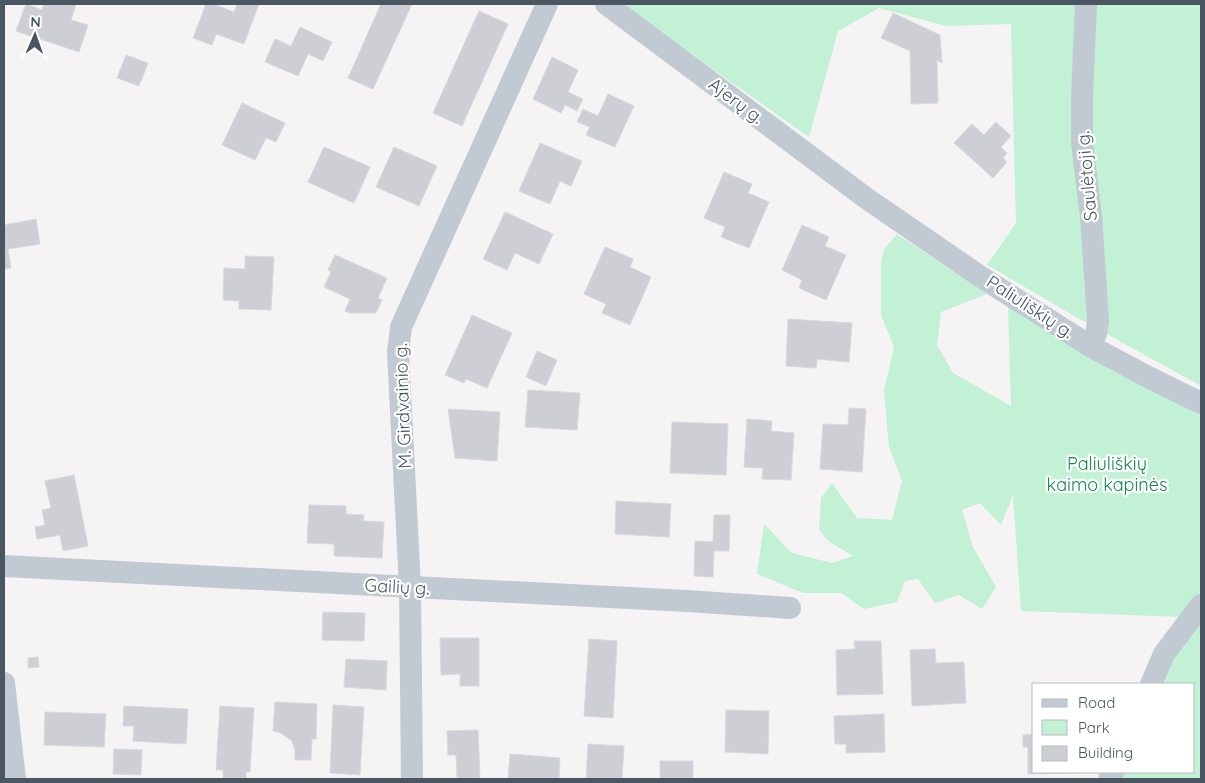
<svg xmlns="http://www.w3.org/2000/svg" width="1205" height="783" viewBox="0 0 1205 783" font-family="Quicksand,sans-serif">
<rect width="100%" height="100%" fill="#f5f3f3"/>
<!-- green -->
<g fill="#c3f1d5">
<path d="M620,4h581v382l-125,-69 -89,-52 29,-42 -5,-199 -65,2 -67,-18 -41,23 -29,106z"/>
<path d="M897,234l90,60 -46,18 -4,33 16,28 58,33 -3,-100 193,109v176l-19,26 -161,-6 -8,-116 -12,30 -21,-22 -18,7 11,37 23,40 -14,22 -23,-14 -24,8 -17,-24 -13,2 -8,21 -33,7 -23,-16h-38l-46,-19 7,-50 28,29 40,10 21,-7 -25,-15 -9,-11 2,-32 11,-15 25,35 35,2 10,-39 -13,-34 -5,-57 10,-43 -13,-32v-52l3,-14z"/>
<path d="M1201,617v162h-85l4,-7h74v-88h-34l10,-22z"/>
</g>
<!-- building -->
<g fill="#cdcfd5" stroke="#d7d9de">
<path d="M26,4l16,6 2,-6h32l-5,16 17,5 -9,27 -63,-21z"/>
<path d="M206,4h7l21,8 3,-8h22l-15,40 -28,-10 -4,11 -19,-7z"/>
<path d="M381,4h31l-39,85 -25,-11z"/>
<path d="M479,11l29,13 -46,102 -29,-13z"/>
<path d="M893,13l47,22 2,28 -5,-3 1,43 -27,1 -1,-53 -29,-13z"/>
<path d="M300,27l32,15 -9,19 -15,-7 -10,22 -33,-14 10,-23 16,7z"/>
<path d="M126,55l22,8 -9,23 -22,-8z"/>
<path d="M552,57l26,13 -10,22 15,7 -6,12 -12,-6 -4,8 -28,-14z"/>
<path d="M608,94l26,12 -19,41 -29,-12 4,-8 -13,-5 6,-13 15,7z"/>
<path d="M242,103l43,20 -9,19 -10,-4 -11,22 -33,-15z"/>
<path d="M996,122l15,14 -10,11 6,6 -4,5 4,4 -14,16 -39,-35 18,-19 12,11z"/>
<path d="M540,143l42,18 -11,25 -11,-5 -10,23 -31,-13z"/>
<path d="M324,147l46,20 -16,36 -46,-21z"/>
<path d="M394,147l43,19 -18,40 -43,-19z"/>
<path d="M724,172l28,12 -4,9 21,9 -20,46 -28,-11 4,-10 -21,-9z"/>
<path d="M505,212l48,22 -14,30 -24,-11 -8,17 -24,-11z"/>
<path d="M36,219l4,25 -32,5 3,19 -7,1v-44z"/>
<path d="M802,225l27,12 -4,9 21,9 -20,45 -27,-12 3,-8 -20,-10z"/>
<path d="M605,247l28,12 -3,8 21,10 -21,48 -28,-12 4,-9 -22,-10z"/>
<path d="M335,255l52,23 -9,20 4,2 -6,13h-26l-5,-2 5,-12 -26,-12 7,-15 -3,-2z"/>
<path d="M245,256l29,1 -3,53 -32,-1v-8l-16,-1 1,-32 21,1z"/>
<path d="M472,315l40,18 -25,55 -21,-9 -2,4 -19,-8z"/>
<path d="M788,319l64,4 -3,39 -32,-3 -1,9 -30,-2z"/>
<path d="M537,351l20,9 -11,26 -20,-9z"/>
<path d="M528,390l52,3 -3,37 -52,-3z"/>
<path d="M849,408l17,1 -4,63 -42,-3 3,-45 25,1z"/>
<path d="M448,409l52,3 -3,49 -42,-3z"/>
<path d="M747,419l25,2 -1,10 23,2 -3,47 -29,-1 1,-11 -19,-1z"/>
<path d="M672,422l56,2 -2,51 -56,-2z"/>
<path d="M74,475l14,71 -25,5 -3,-16 -23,4 -2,-12 10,-2 -3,-15 9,-2 -6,-27z"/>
<path d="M616,501l55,3 -2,33 -54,-3z"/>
<path d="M309,505l37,1v8l18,1 -1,6 21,1 -2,36 -48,-2v-12l-27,-1z"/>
<path d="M714,515h16l-1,36h-15l-1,26 -19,-1 1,-35 18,1z"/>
<path d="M323,612l42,1 -1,28 -42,-1z"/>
<path d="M440,638h39v48h-19v-12l-19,1z"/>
<path d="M589,639l28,2 -4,77 -29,-2z"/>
<path d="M854,641h27l2,53 -46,1 -1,-45 19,-1z"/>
<path d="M935,649l1,14 28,-1 2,41 -54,3 -2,-56z"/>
<path d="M38,657l1,10 -11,1v-10z"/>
<path d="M346,659l41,2 -1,29 -42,-3z"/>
<path d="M275,702l42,2 -1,35h-4l-1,21h-16v-9l-3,-10 -11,-8 -8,-2z"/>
<path d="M333,705l31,2 -4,68 -30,-2z"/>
<path d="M124,706l64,3 -2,35 -53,-3 1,-15h-11z"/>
<path d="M220,706l34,2 -4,64h-4v7h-23v-9h-7z"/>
<path d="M726,710l43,1 -1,43 -43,-2z"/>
<path d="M45,712l61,2 -2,33 -60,-2z"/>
<path d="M884,714l1,38 -39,1v-9h-11l-1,-28z"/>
<path d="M478,730l2,49h-23l-1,-24h-8l-1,-24z"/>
<path d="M1034,734v38h39v1l-45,1v-27h-5v-12z"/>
<path d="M588,744l36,2 -2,33h-36z"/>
<path d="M114,749l28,1 -1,25 -28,-1z"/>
<path d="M510,754l50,4 -1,21h-51z"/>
<rect x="660" y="761" width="33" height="18"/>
</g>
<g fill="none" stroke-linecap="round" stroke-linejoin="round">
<!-- minor -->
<g stroke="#c1cad2" stroke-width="22">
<path d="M606,4l260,194 112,77 112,71 60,32 51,25"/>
<path d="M1086,4l-4,92v47l9,73 7,104 -2,14 -6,12"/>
<path d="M4,566l683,35 103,7"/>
<path d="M4,683l11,96"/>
<path d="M1151,684l13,-30 37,-49"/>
<path d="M412,779l-2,-192 -12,-235 3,-25 146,-323"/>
<path d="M1109,779l4,-7"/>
</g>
</g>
<g text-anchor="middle" stroke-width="4.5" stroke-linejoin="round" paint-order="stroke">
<!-- street labels -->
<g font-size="18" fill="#4a5661" stroke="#fff">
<text transform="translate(736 101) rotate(37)" y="6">Ajerų g.</text>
<text transform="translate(1087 176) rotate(-95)" y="6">Saulėtoji g.</text>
<text transform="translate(1030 307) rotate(33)" y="6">Paliuliškių g.</text>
<text transform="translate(403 406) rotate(-92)" y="6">M. Girdvainio g.</text>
<text transform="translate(397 587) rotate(3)" y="6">Gailių g.</text>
</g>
<!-- park labels -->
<g font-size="18" fill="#17864f" stroke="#fff">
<text x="1107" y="470">Paliuliškių<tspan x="1107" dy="21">kaimo kapinės</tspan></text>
</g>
</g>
<!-- border -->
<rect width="1205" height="783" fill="none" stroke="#4a5661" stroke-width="10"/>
<!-- legend -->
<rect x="1032" y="683" width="162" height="90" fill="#ffffff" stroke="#b7bbc0"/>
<rect x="1042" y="699" width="25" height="8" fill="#c1cad2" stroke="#b7bbc0"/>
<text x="1078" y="708" font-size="15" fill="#4a5661">Road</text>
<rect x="1042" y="720" width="25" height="15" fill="#c3f1d5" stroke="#b7bbc0"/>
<text x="1078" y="733" font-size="15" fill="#4a5661">Park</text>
<rect x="1042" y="746" width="25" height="15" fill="#cdcfd5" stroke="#b7bbc0"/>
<text x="1078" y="758" font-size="15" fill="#4a5661">Building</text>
<!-- north arrow -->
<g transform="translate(35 35) rotate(2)" stroke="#ffffff" stroke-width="4" paint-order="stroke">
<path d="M0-4L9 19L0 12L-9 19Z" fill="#4a5661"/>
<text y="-8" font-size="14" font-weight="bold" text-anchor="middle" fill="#4a5661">N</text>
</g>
</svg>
